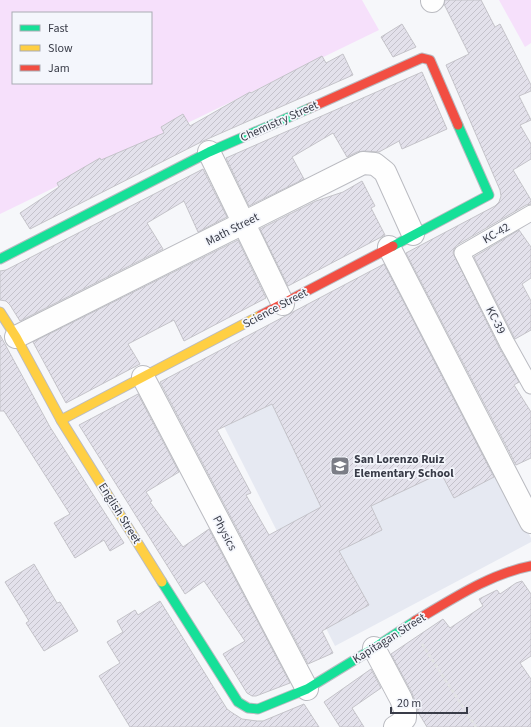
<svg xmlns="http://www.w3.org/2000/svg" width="531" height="727" viewBox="0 0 531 727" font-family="'Source Sans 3',sans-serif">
<defs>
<pattern id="building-hatch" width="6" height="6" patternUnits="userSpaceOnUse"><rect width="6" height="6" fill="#e3e1eb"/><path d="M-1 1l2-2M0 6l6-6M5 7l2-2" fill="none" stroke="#c4c2cb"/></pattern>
</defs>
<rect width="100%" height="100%" fill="#f6f7fa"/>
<!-- built -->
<path fill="#e6e9f2" d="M387,267l144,271v4l-196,104 -141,-279z"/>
<!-- grass -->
<g fill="#f6e0fb" fill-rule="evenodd">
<path d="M0,0h362l17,30 -379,184zM13,13h138v70h-138z"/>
<path d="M499,0h32v43l-6,4z"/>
</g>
<!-- building -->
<g fill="url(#building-hatch)" stroke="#c4c3c9" fill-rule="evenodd">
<path d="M445,0h36l14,27 5,-3 31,61v6l-12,5 12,24 -11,5 11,19v15l-18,11 18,30v4l-5,1 -69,40 -3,4 -1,4 46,94 20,35 -5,3 17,27v46l-15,7 -110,-212 89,-47 4,-4 2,-6 -1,-6 -54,-125 23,-11 -25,-50z"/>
<path d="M402,24l14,23 -23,10 -12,-20z"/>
<path d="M343,54l10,21 -150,66 -173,88 -10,-16 39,-26 -2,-4 43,-25 1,2 63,-27 -3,-6 22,-13 7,12 60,-34 1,1 71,-37 4,7z"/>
<path d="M422,72l25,57 -45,20 -3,-8 -20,11 -15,-1 -7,1 -10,5 -14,-24 -41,24 12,22 -55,27 -23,-48z"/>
<path d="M203,169l24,48 -29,15 -14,-31 -37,22 16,26 -143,72 -10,-16 -4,-4 -6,-1v-29l6,-1z"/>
<path d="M362,181l13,25 -4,2 14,27 -97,51 -28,-57 56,-28 27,-9z"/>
<path d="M519,230l12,17v31l-9,6 9,17v29l-16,9 -41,-82z"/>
<path d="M238,240l28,58 -82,43 -10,-21 -46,24 12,20 -74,39 -33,-61z"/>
<path d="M384,264l110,213 -40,21 -13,-25 -70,33 11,24 -43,21 30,54 -47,26 11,22 -25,11 -148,-282zM272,404l49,103 -52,28 -23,-40 5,-2 -34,-63z"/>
<path d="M0,335l50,92 74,116 -14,8 -6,-11 -29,18 -21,-35 16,-9 -66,-103h-4z"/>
<path d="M138,394l41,78 -33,20 6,9 -2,1 33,45 26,-18 81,154 -34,13h-4l-5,-3 -24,-39 22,-13 -41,-60 -19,13 -106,-169z"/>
<path d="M34,564l23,39 3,-1 18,29 -34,20 -18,-28 3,-2 -24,-39z"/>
<path d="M522,581l9,13v62l-11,7 11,16v48h-104l-9,-15 -1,-6 -5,-13 -21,-39 52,-35 7,9 33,-22 -4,-7 18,-9 3,4 16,-11z"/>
<path d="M160,601l67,108 4,3 11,7 15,2h6l41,-17 15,23h-189l-31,-51 21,-13 -13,-21 16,-10 -6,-11 18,-11 3,5z"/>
<path d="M371,669l10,19 -29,20 12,19h-24l-16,-25z"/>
</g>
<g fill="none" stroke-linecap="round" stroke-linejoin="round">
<!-- lane casing -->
<g stroke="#babbc1" stroke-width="17">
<path id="lane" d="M531,213l-69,40 45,90 24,43"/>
</g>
<!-- street casing -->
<g stroke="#babbc1" stroke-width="24">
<g id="street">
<path d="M432,1l1,-1"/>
<path d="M209,152l74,152"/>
<path d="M389,247l142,275"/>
<path d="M16,337l347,-174 12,1 10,8 28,62"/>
<path d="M143,377l164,312"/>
<path d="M374,648l27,51 4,11v8l-5,6 -5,3"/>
</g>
</g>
<!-- fast casing -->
<g stroke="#babbc1" stroke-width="11">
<g id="fast">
<path d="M393,246l96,-51 -31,-70"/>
<path d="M0,259l209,-107 101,-44"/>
<path d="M162,582l76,120 10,6 10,1 49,-20 67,-41 41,-27"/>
</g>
</g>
<!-- slow casing -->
<g stroke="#babbc1" stroke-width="11">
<g id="slow">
<path d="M0,312l16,25 45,83 101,162"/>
<path d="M61,420l200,-105"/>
</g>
</g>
<!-- jam casing -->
<g stroke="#babbc1" stroke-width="11">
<g id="jam">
<path d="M310,108l112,-50 8,2 28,65"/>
<path d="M261,315l132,-69"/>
<path d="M415,621c36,-21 74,-47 116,-55"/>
</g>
</g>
<!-- path -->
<path stroke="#e2e3e4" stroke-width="2.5" stroke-dasharray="4 2" stroke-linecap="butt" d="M422,644l54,83"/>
<!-- lane -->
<use href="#lane" stroke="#fefefe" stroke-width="15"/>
<!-- street -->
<use href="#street" stroke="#fefefe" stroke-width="22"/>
<!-- fast -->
<use href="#fast" stroke="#16e098" stroke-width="9"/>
<!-- slow -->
<use href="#slow" stroke="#ffcf43" stroke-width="9"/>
<!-- jam -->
<use href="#jam" stroke="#f24e42" stroke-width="9"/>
</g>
<!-- icons -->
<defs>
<g id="school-square" transform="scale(1)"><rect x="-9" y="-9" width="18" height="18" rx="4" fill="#7b7d86" stroke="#f4f6fc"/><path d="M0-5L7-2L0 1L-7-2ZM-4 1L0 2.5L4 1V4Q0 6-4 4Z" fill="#fff"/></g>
</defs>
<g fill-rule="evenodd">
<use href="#school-square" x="340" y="466"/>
</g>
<g text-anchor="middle" stroke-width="3.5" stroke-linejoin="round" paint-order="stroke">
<!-- street labels -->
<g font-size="12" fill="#393c48" stroke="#f4f6fc">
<text transform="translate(279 121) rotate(-24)" y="4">Chemistry Street</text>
<text transform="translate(232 229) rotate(-27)" y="4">Math Street</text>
<text transform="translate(496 233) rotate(-30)" y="4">KC-42</text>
<text transform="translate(275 308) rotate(-28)" y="4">Science Street</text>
<text transform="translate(496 320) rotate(63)" y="4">KC-39</text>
<text transform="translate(120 513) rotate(58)" y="4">English Street</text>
<text transform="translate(225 533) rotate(62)" y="4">Physics</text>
<text transform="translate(389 638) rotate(-32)" y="4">Kapitagan Street</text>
</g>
<!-- poi labels -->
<g font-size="12" font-weight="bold" fill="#393c48" stroke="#f4f6fc" text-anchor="start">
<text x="354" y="463">San Lorenzo Ruiz<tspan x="354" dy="14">Elementary School</tspan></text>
</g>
</g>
<!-- legend -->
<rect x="12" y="12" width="140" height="72" fill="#f4f6fc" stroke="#a9acb4"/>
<rect x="20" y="25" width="20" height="6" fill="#16e098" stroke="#a9acb4"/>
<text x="48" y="32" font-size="12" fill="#393c48">Fast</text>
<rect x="20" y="45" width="20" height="6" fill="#ffcf43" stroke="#a9acb4"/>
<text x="48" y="52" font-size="12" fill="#393c48">Slow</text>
<rect x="20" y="65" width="20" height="6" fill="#f24e42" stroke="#a9acb4"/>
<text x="48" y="72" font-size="12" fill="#393c48">Jam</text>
<!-- scale -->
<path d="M391 707v6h76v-6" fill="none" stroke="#393c48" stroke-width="2"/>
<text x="397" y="707" font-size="12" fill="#393c48" stroke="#f4f6fc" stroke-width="3" paint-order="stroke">20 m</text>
</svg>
